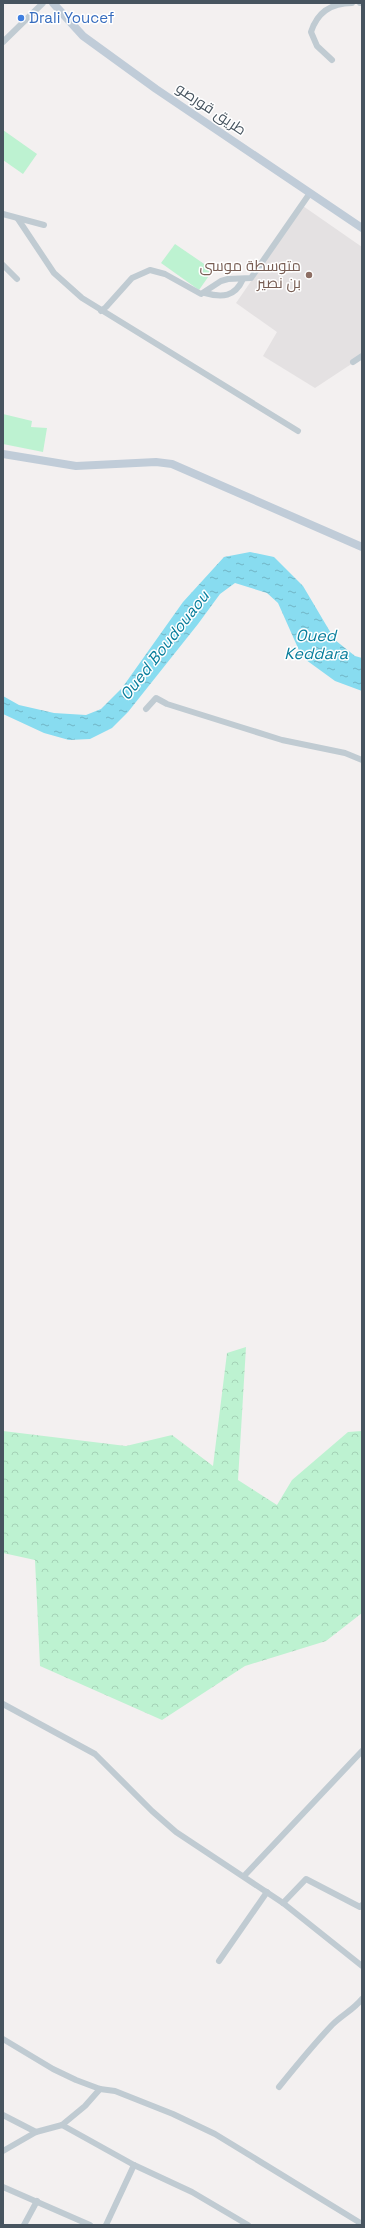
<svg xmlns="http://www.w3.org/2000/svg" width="365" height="2228" viewBox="0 0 365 2228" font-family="'Space Grotesk',Cairo,sans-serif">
<defs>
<pattern id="forest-crowns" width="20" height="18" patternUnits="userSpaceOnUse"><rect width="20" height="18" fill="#bdf2d1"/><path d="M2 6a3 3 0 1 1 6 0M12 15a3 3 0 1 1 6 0" fill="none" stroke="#a4d1b6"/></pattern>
<pattern id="water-ripples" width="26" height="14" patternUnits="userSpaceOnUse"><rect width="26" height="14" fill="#88dcf0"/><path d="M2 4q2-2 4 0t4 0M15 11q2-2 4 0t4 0" fill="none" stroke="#71b5c6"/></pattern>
</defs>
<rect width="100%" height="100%" fill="#f3f0f0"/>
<!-- education -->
<path fill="#e4e1e2" d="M303,206l59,41v110l-47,31 -52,-32 14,-24 -41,-29z"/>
<!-- grass -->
<g fill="#bdf2d1">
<path d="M3,130l34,24 -14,20 -20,-14z"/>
<path d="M175,244l38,26 -14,20 -38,-27z"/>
<path d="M3,414l29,7 -1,6 16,1 -4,24 -40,-8z"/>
</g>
<!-- forest -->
<path fill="url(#forest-crowns)" d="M246,1347l-8,133 39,25 15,-25 56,-48 14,-1v182l-36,28 -81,25 -83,54 -122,-54 -5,-106 -32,-7v-122l123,15 46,-11 41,31 14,-113z"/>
<!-- water -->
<path fill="url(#water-ripples)" d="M250,552l24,5 29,29 32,54 20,16 7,2v33l-27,-10 -33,-24 -24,-54 -11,-10 -32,-10 -15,11 -22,30 -70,88 -16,16 -22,11 -21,1 -25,-7 -41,-19v-18l16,9 35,8 32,2 15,-6 21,-21 61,-86 41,-45z"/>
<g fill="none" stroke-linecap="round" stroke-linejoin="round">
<!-- street -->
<g stroke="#c0cbd2" stroke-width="6">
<path d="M360,3h2"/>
<path d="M3,42l40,-39"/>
<path d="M332,60l-15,-14 -6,-14c6,-19 20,-29 41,-29"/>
<path d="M3,214l41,11"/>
<path d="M18,219l36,54 28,25 216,133"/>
<path d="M3,265l14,14"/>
<path d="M205,293c17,5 30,4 38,-14"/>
<path d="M101,311l5,-4 26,-29 18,-8 15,4 36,20 20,-13 7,-2 23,-1 59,-85"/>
<path d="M353,362l9,-6"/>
<path d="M146,709l10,-11 11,6 115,36 63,13 17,7"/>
<path d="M3,1704l92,50 57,57 24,21 107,71 79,63"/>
<path d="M244,1876l118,-125"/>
<path d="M283,1903l23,-24 54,28 2,-2"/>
<path d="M219,1961l48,-69"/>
<path d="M3,2039l50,30 23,11 24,9 15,2 58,23 42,20 147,90"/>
<path d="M279,2087c17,-21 34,-42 53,-62 10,-10 21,-15 30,-26"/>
<path d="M3,2115l33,17"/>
<path d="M62,2125l23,-19 15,-17"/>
<path d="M3,2151l33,-19 26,-7 72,40 58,27 56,33"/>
<path d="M3,2187l87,38"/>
<path d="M24,2225l13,-24"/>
<path d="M106,2225l28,-60"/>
</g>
<!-- secondary -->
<g stroke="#c0ccd8" stroke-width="8">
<path d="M53,3l30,33 73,53 206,139"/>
<path d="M3,454l73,12 80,-4 16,2 190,83"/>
</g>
</g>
<!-- markers -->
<circle fill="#3f7fe0" stroke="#fff" stroke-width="1.5" cx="21" cy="18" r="4"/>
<circle fill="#8d6e63" stroke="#fff" stroke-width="1.5" cx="309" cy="275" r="4"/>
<g text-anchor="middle" stroke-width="3" stroke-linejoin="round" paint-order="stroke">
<!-- shop labels -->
<g font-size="15" fill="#366cbe" stroke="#fff" text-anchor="start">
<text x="29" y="23">Drali Youcef</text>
</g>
<!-- street labels -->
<g font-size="15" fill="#47545f" stroke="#fff">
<text transform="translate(211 109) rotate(34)" y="5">طريق قورصو</text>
</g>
<!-- education labels -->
<g font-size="15" fill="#785e54" stroke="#fff" text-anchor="end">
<text x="301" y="271">متوسطة موسى<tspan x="301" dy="17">بن نصير</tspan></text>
</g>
<!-- water labels -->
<g font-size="16" font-style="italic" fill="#077d9b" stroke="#fff">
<text x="316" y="641">Oued<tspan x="316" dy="18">Keddara</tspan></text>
<text transform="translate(164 645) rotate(-52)" y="6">Oued Boudouaou</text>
</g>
</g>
<!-- border -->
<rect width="365" height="2228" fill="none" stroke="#47545f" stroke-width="8"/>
</svg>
